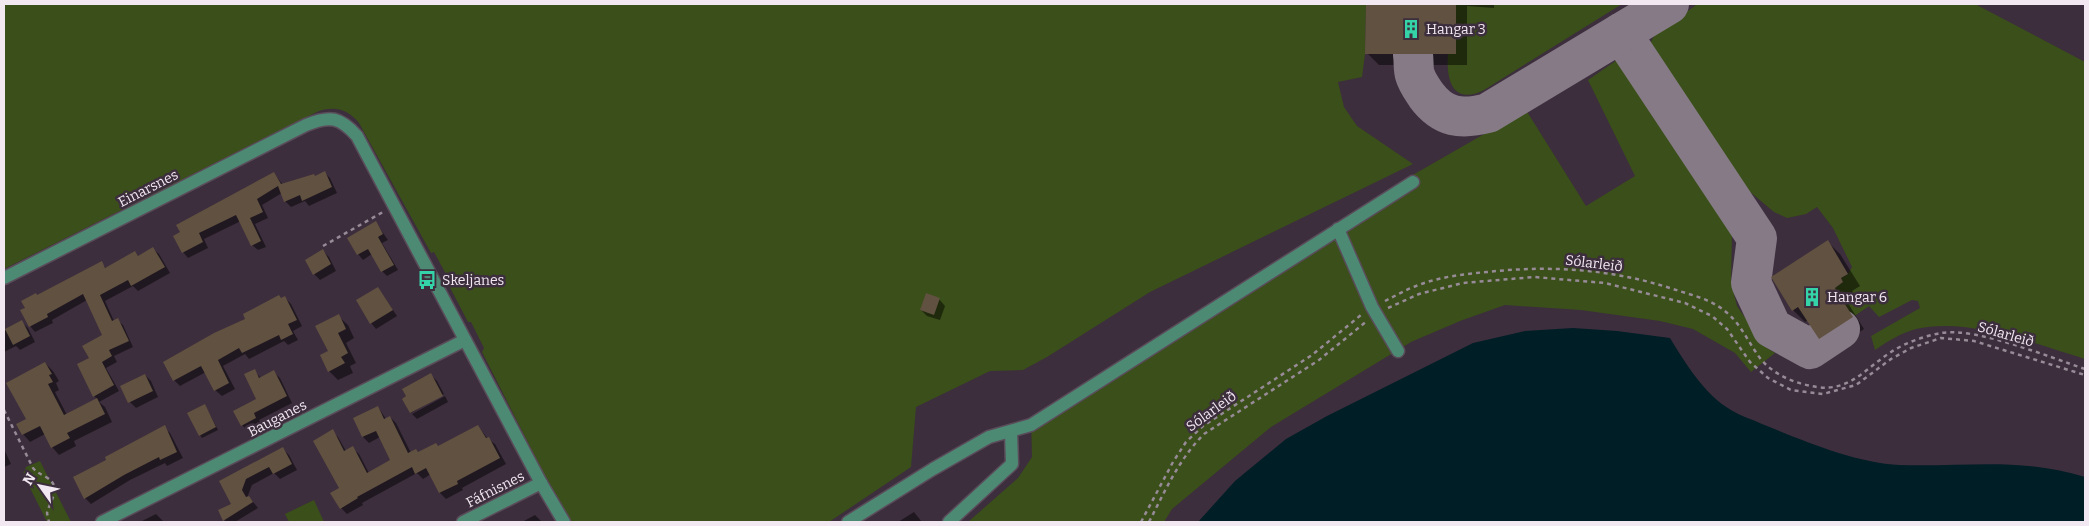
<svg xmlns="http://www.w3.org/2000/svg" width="2089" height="526" viewBox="0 0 2089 526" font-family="Bitter,serif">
<rect width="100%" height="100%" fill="#3d2e3d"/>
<!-- green -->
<g fill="#3a4f19">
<path d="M4,4h1362l-1,50 -3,23 -24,5 6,25 13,19 56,38 -263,128 -103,65 -24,13 -33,1 -74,36 -5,60 -82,55h-257l-28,-48 -62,-122 2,-4 -13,-26h-3l-23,-44 2,-2 -13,-24 -3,1 -72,-130c-11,-14 -24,-17 -40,-12l-315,158z"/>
<path d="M1456,4h166l-138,86c-32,16 -38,-11 -36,-36l8,-1z"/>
<path d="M1697,4h278l110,58v297c-49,-15 -118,-42 -169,-30 -15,4 -28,12 -41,21l-4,-14 49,-28 -2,-7 -6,-1 -33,17 -10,-11 -16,11 -18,-29 8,-6 -2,-4 7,-4 4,-7 -19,-39 -16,-21 -11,7 -19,4 -13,-6 -25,-21 -99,-141c-1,-23 32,-32 47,-46z"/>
<path d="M1627,53l8,3 93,137 4,40 -1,49 6,24 24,35 6,7 8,5 -24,19 -16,-19 -42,-24 -33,-8 -79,-11 -76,-5 -45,16 -49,21 -140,85 -99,82 -8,13h-196l50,-44 14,-21 -1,-40 380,-241 115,-66 60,96 49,-30 -47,-96z"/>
<path d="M40,461l31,61h-24l-24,-48 3,-7z"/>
<path d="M314,500l10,22h-35l-4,-8z"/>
</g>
<!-- water -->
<path fill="#001e26" d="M1573,328l44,3 53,7c16,26 34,56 61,72 9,6 21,9 31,14 42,17 93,39 138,41 65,2 122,-8 185,12v45h-887l37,-41 51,-42 41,-23 146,-73 52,-12z"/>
<!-- shadow -->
<g fill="#0007">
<path d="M1367,4h127v4l-27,-2v59h-88l-12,-12z"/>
<path d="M274,173l9,12 32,-8 10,-4 5,5 7,15 -28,13 -4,-5 -14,6 -6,-6 -3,-8 -20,12 6,13 -13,6 11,23 -8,3 -6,-5 -11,-24 -37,18 4,9 -20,10 -5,-6 -8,-16z"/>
<path d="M376,223l12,17 -6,3 16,27 -11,6 -5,-5 -10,-17 -9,6 -5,-6z"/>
<path d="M1828,242l12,12 20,32 -8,5 3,4 -9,5 18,29 -32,22 -12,-12 -12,-19 -3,2 -12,-12z"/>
<path d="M153,249l6,5 11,19 -32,18 -5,-5 -28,15 9,20 3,-1 6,5 10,22 -19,9 3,6 -11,6 13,23 -20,11 6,5 7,15 -38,19 2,5 -17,9 -7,-8 -7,-13 -15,8 -7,-8 22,-71 8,8 6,10 -3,2 3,7 -4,2 12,23 31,-15 -4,-4 -3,-37 13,-23 -17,-36 -35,20 1,3 -18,9 -5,-6 8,-29 63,-34 6,6 28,-17 4,5z"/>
<path d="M323,251l6,6 7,14 -16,9 -6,-6z"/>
<path d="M378,288l19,28 -21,13 -5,-6z"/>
<path d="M285,298l6,6 11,22 -9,5 5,9 -10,5 -4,-4 -35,18 -4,-5 -22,12 12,23 -13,7 -7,-6 -9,-18 -26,14 -6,-6 73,-60z"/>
<path d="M939,299l6,7 -5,14 -13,-4 -6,-6z"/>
<path d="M338,316l10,9 6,13 -8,5 10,20 -6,3 3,7 -15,7 -9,-9 1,-19z"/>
<path d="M22,322l6,6 7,14 -15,8 -4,-4 -12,6v-21z"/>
<path d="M254,371l7,7 13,-6 6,6 12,25 -33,17 2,4 -13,7 -6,-6 16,-26z"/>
<path d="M145,375l6,6 7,16 -22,11 -6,-6z"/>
<path d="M431,375l6,6 7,13 -33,19 -7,-14z"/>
<path d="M445,396l3,6 -31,17 -5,-5z"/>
<path d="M205,405l13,25 -16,8 -2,-3z"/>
<path d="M378,407l8,12 4,-2 6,6 15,30 5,-3 3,3 20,-6 39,-21 10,13 7,5 11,20 -44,24 1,2 -17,9 -6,-6 -9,-19 -8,5 -6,-6 -55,30 1,2 -16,9 -6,-6v-20l-9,-57 6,6 8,14 6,-3 7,6 10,19 23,-12 -12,-24 -11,6 -6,-6z"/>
<path d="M164,427l6,6 13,25 -16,8 -2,-3 -35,17 -39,24 -6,-6 23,-38z"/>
<path d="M4,449l7,15 -7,3z"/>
<path d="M283,449l6,6 8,15 -17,9 -6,-6 -22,12 -5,13 2,-1 9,11 -23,14h-9l-2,-2 9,-16 -13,-23z"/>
<path d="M914,512l8,10h-24z"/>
<path d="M156,514l8,8h-24z"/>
<path d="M535,515l7,7h-20z"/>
</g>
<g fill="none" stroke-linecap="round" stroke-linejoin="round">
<!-- taxiway -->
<g stroke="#867a86" stroke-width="40">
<path d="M1621,33l136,205 -6,45 21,45 38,21 30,-20"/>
<path d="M1413,55c1,6 0,14 2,20 2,7 7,14 11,20 17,23 35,25 62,18l181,-109"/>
</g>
</g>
<!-- building -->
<g fill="#615140">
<path d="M1366,4h90v50h-91z"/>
<path d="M325,171l7,16 -30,14 -2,-6 -16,7 -6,-16 -21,13 6,13 -13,6 11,23 -10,5 -15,-31 -37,18 4,9 -21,11 -9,-17 7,-4 -4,-7 98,-53 7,12 33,-10 1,2z"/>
<path d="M376,221l7,13 -5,3 16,28 -13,7 -13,-23 -11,6 -10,-17z"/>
<path d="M1828,240l20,34 -7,4 2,4 -8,6 18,29 -34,22 -21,-32 -6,4 -21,-34z"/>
<path d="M153,247l12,20 -34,19 -3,-6 -28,15 12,26 6,-3 11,23 -20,9 3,6 -10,6 12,23 -21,12 -16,-33 12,-6 -7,-12 20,-11 -19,-41 -36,20 1,3 -19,10 -9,-17 5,-2 -4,-7 15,-8 1,2 65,-34 3,7 30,-17 3,5z"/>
<path d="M323,249l8,15 -18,11 -8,-15z"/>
<path d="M378,287l15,23 -23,14 -14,-24z"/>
<path d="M926,293l14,5 -6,17 -14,-5z"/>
<path d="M279,295l2,3 4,-2 12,24 -9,4 5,10 -12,6 -2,-5 -37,18 -3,-5 -21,12 11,23 -15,8 -13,-25 -28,15 -10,-19 51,-29 31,-14 -2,-5z"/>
<path d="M339,314l7,15 -8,4 10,20 -7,4 4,6 -17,9 -8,-17 8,-4 -13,-25z"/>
<path d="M22,320l8,16 -17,9 -8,-16z"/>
<path d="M45,362l7,12 -3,1 4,7 -5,2 16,31 33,-17 8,16 -38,19 3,5 -19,10 -11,-22 -18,9 -6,-11 10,-5 -20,-36z"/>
<path d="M255,369l4,9 15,-8 13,26 -33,17 2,5 -15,8 -8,-15 23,-12 -12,-25z"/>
<path d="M431,373l12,23 -33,17 -8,-14 4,-3 -4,-7z"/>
<path d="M145,374l8,17 -25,12 -8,-17z"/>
<path d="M205,404l11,23 -17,9 -12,-23z"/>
<path d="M378,406l6,13 6,-3 18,37 8,-4 2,3 18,-9 2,3 40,-21 8,13 3,-1 11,21 -43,23 1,3 -19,9 -13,-25 -11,6 -3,-7 -55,30 1,1 -18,11 -10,-16 9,-5 -26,-47 20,-12 11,22 9,-5 14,27 23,-13 -14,-29 -14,6 -9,-19z"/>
<path d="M165,425l12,27 -17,8 -1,-3 -35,18 -40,24 -11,-22 33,-17 -1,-3z"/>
<path d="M283,447l9,17 -19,10 -4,-7 -23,12 -4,11 4,7 3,-1 4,6 -30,19 -5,-11 13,-6 -12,-23z"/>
</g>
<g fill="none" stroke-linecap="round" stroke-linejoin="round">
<!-- minor casing -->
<g stroke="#5a4c5a" stroke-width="15">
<g id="minor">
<path d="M1338,229l34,78 26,44"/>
<path d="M4,278l302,-153c24,-10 34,-8 51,11l184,347 23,39"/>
<path d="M102,522l363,-182"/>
<path d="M463,522l78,-39"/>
<path d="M848,522l85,-53 56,-32 42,-12 382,-243"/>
<path d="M949,522l63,-58 -1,-33"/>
</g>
</g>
<!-- path -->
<g stroke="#978b97" stroke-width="2.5" stroke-dasharray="4 4" stroke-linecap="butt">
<path d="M323,246l60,-34"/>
<path d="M1385,301c10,-5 20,-11 31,-15 22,-9 48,-12 71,-14 64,-7 125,-3 186,17 18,6 38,10 53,23 15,12 22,30 34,46 13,17 36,26 57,29 33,5 50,-20 74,-35 14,-9 33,-16 50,-19 35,-6 108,24 144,36"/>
<path d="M1388,308l31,-14 44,-11 71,-6 71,6 80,20 27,13 15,13 23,33 18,16 23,12 32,4 33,-9 35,-26 20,-11 30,-10 33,3 111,34"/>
<path d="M4,410l29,58c4,5 8,6 13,9 17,10 4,23 1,36l2,9"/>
<path d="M1141,522l32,-60 13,-20 17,-16 109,-71 49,-40"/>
<path d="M1149,522c16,-31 30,-63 55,-88l115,-74 48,-39"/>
</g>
<!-- minor -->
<use href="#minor" stroke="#4d8a74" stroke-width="12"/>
</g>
<!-- icons -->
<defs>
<g id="building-bare" transform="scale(1.5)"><path d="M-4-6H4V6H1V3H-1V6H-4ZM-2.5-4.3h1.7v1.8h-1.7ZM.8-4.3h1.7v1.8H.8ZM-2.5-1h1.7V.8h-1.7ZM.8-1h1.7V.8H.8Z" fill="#34d4a8" stroke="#3d2e3d" stroke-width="2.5" paint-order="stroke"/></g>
<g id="bus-bare" transform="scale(1.5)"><path d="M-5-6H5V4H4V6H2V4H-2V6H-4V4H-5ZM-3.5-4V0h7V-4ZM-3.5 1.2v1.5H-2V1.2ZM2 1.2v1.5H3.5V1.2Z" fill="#34d4a8" stroke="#3d2e3d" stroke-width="2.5" paint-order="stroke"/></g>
</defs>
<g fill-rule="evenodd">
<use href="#building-bare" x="1411" y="29"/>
<use href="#bus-bare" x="427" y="280"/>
<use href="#building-bare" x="1812" y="297"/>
</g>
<g text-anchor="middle" stroke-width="5" stroke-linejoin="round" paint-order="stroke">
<!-- poi labels -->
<g font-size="14" fill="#f2e8f2" stroke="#3d2e3d" text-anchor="start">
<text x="1426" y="34">Hangar 3</text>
<text x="442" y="285">Skeljanes</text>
<text x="1827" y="302">Hangar 6</text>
</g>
<!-- street labels -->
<g font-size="14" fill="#f2e8f2" stroke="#3d2e3d">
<text transform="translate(148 188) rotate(-27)" y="5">Einarsnes</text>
<text transform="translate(1594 263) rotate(7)" y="5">Sólarleið</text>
<text transform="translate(2006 334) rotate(16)" y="5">Sólarleið</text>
<text transform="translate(1211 411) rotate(-36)" y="5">Sólarleið</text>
<text transform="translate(277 418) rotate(-27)" y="5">Bauganes</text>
<text transform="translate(495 489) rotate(-27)" y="5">Fáfnisnes</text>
</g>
</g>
<!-- border -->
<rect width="2089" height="526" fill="none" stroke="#f2e8f2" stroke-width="10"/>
<!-- north arrow -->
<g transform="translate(40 486) rotate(303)" stroke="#3d2e3d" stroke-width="4" paint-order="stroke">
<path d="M0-4L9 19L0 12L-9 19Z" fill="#f2e8f2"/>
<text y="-8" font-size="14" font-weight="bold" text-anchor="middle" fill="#f2e8f2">N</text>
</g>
</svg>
